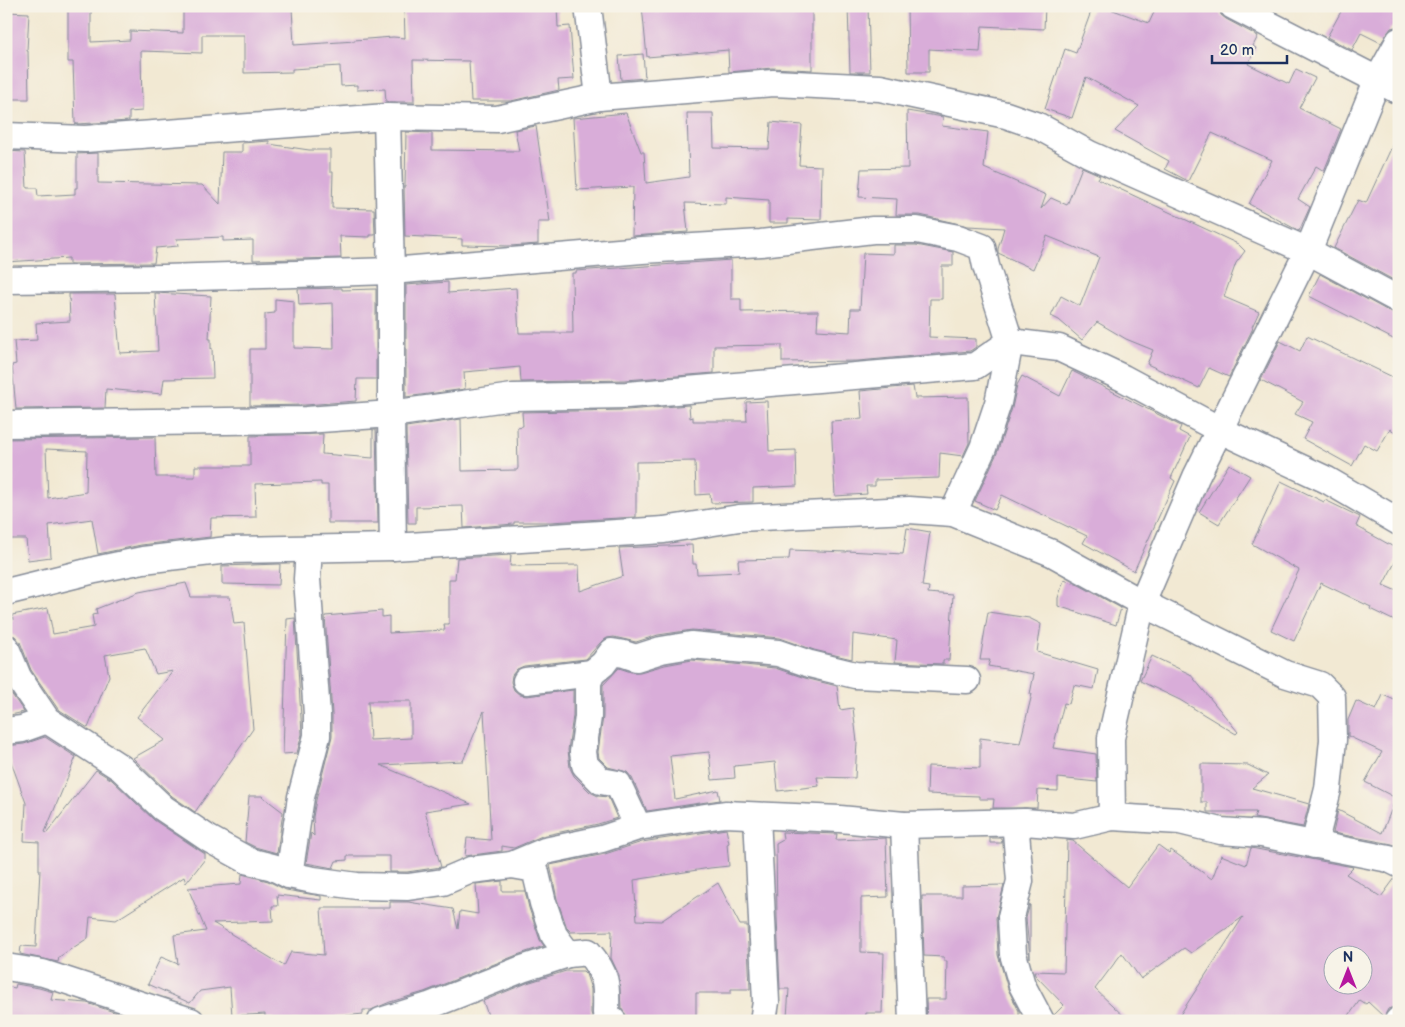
<svg xmlns="http://www.w3.org/2000/svg" width="1405" height="1027" viewBox="0 0 1405 1027" font-family="'Balsamiq Sans',sans-serif">
<rect width="100%" height="100%" fill="#f7f3e8"/>
<filter id="ink" filterUnits="userSpaceOnUse"><feTurbulence type="fractalNoise" baseFrequency=".02" numOctaves="2"/><feDisplacementMap in="SourceGraphic" scale="10" xChannelSelector="R" yChannelSelector="G"/><feConvolveMatrix kernelMatrix="1 2 1 2 8 2 1 2 1" color-interpolation-filters="sRGB"/></filter>
<filter id="wash" filterUnits="userSpaceOnUse"><feTurbulence type="fractalNoise" baseFrequency=".0096" numOctaves="4" result="noise"/><feDisplacementMap in="SourceGraphic" scale="20" xChannelSelector="R" yChannelSelector="G"/><feGaussianBlur stdDeviation="1.12" result="paint"/><feColorMatrix in="noise" values="0 0 0 0 0 0 0 0 0 0 0 0 0 0 0 0 0 1.4 0 .05"/><feComposite in="paint" operator="in"/></filter>
<g filter="url(#wash)">
<rect width="100%" height="100%" fill="#f2e9d3"/>
<g id="blocks">
<!-- building -->
<g fill="#d9add9" fill-rule="evenodd">
<path d="M68,6h23v36l39,-2v-9l53,2v-27h82v2h27l2,37 61,-4 -1,-1 39,-3 12,1 -1,-32h153l1,21 12,-1 4,53 -16,1 1,10 -48,11h-40l-2,-40 -56,-1 1,42h-28l-1,-13 -28,1v-5l-16,1 -1,-20 -48,3v3l-48,1v-38h-42v18l-61,-2 1,60 -13,1v9l-52,3 -2,-1 -2,-61h-5z"/>
<path d="M642,6h32l1,4 40,-4h97v64l-40,-2 -43,4 -1,-22 -81,7z"/>
<path d="M848,6h20l2,66h-20z"/>
<path d="M907,6h138l-1,23 -62,-3 -2,26 -51,-3v23h-21z"/>
<path d="M1093,6h9l47,17 8,-17h57l5,3 2,6 5,4 32,17 -5,10 3,2 -8,16 41,20 7,-15 19,9 -16,30 42,21 -17,42 -8,-5 -18,33 12,8 -11,24 -50,-27 23,-44 -60,-27 -24,48 -23,-12 4,-8 -54,-30 24,-25 -53,-29 -14,41 -27,-9 20,-60 11,4z"/>
<path d="M1344,6h55v20l-8,2 -10,15 -20,-10 -9,17 -25,-13z"/>
<path d="M6,12l23,1 -2,38h1l1,48h-23z"/>
<path d="M643,54l2,24 -24,2 -2,-24z"/>
<path d="M907,111l36,6 -1,9 46,6 -4,36 62,27 -5,14 10,-11 16,7 15,-38 18,8 -2,4 140,65 7,7 -9,12 -12,34 35,15 -7,15 1,1 -24,49 -20,-9 -10,20 -52,-24 6,-14 -27,-11 -29,-17 -15,18 -23,-20 -8,-4 10,-20 19,10 19,-49 -52,-21 -14,33 -35,-16v-4l6,-21 -36,-2 -48,-11h-24l1,-16 -38,-2 2,-28 47,-1z"/>
<path d="M626,113l15,39h3l2,31 43,-6 -2,-64h26l1,35 55,1 2,-27 31,3 -3,40 23,1 -1,54 -33,-1v4h-19v-23l-43,-3v7l-41,-1 3,29 -56,4 1,-49 -56,3 -4,-72z"/>
<path d="M536,126l14,96h-12v22l-28,2 -48,-1v-6l-57,-3 -1,-50h1l1,-54 26,1v17l87,1 -4,-21z"/>
<path d="M1399,131v152l-65,-35 24,-48 8,3z"/>
<path d="M269,141v3l40,6h21v22h3l-1,36 42,1 1,26h-5v2l-30,-1 1,22 -88,2v-20l-30,1v-4l-46,2 1,7 -22,2 -2,15 -85,1v-6l-63,4v-111l19,1 2,36h10l1,8 37,-2v-6h2v-34l21,-1v30l104,2 18,19 2,-52h20v-9z"/>
<path d="M894,245h22l37,7v14h-11v33h-12l-1,38 47,2v8l-6,4 -112,10 -76,1v-17l-68,1v27l-88,7 -105,2 -1,-15 -56,5 1,17 -59,8v-112l42,-3v11l68,-5 3,45h54l-1,-60h4v-2l155,-11v39h10v13l77,-1 -1,19 33,2 1,-23h9l3,-56 31,1z"/>
<path d="M1320,274l72,39 7,2v27l-90,-46z"/>
<path d="M342,288v2l34,-1v90h-19l-1,22 -51,4 -55,1v-57h15v-35l10,-1v-14l19,2v47l40,1 -1,-46 -34,2 -1,-16z"/>
<path d="M155,293l56,3 -2,43h2v10l1,-1 1,30 -49,1 -2,15 -56,-5 -1,19 -89,1 -4,-44 4,-1 -2,-23 23,-1 -1,-17 34,-2 -1,-27h46l5,59 38,-2z"/>
<path d="M1307,336l92,44v54l-9,-5 -13,22 -13,-7 -12,22 -49,-27 9,-17 -17,-8 8,-12 -42,-22 19,-39 20,10z"/>
<path d="M1072,371l109,55 -2,5 11,6 -19,41 4,3 -41,90 -51,-28 4,-7 -85,-41 -7,15 -20,-9 22,-48 15,-45 5,-23 5,-9 38,20z"/>
<path d="M913,386l2,12 53,-1 1,46 -6,13 -23,-3 -1,25 -64,2v6h-9l1,8 -32,2 -4,-75 31,-2 -2,-28z"/>
<path d="M767,401l2,50 27,-1 1,36 -44,2v14l-42,1 -1,-9 -14,1 -1,-34 -59,1v55l-86,5h-36v2l-50,4 -1,-22 -47,1v16h-8l-2,-96 55,-8 1,52 55,-1 1,-2 -1,-41 6,-1 -1,-14 105,-2 62,-5 1,13 3,-1v4h54l-1,-19z"/>
<path d="M373,430h3l2,93h-50v-38h-7v-3l-66,2 1,33 -45,1 -1,19 -69,8 -43,9 -6,-35 -43,6 2,32 -23,3 -2,-21h-20v-100l149,-2 1,40h39v-11h55v-30l73,-2 -1,20 51,4zM46,449l41,2 -1,41 -38,6z"/>
<path d="M1229,464l21,12 -31,48 -20,-12z"/>
<path d="M1281,481l43,21 1,-2 35,17 -4,9 43,24v5l-16,30 16,7v31l-29,-14 1,-2 -50,-24 -27,58 -23,-11 28,-60 -47,-26z"/>
<path d="M907,528l23,4 -8,54 7,1 -1,6 25,2 -4,65h-6v4l-48,-2 2,-22 -44,-6 -1,25 -38,-9 -34,-12 -88,-8 -34,5 -22,7 -22,-5 -7,1 -7,5 -14,16 -62,7 -7,3 -5,6 -1,7 3,8 6,5 7,1 46,-6v26l-5,34 2,18 4,8 16,16 8,4 10,1 9,21 -19,6 -56,12 -28,12 -12,-2v5l-37,5 2,-18 24,2 -7,-129 -21,50 -83,4 91,39 -46,7 16,56 -34,5h-17v-16h-43v4l-11,1 -3,7 -27,-5 5,-30 3,3 -1,-19 3,-17 16,-64v-23l-7,-97 57,-5v6l7,-1v17l56,-3 -1,-6h5v-45h6l2,-21 54,-3 -1,11 69,-1 1,26 43,-15 -4,-28 73,-3 1,19h3l1,10 42,-2 -1,-12 51,-1 1,-9 57,2v-1l56,3zM368,701h43v37l-41,2z"/>
<path d="M280,564l-1,21 -57,-1v-18z"/>
<path d="M1064,580l15,5 42,23 -5,17 -58,-19v-8z"/>
<path d="M186,583l5,14h39l4,27 10,-1 9,106 -58,83 -23,-16 -39,-38 32,-18 -28,-23 36,-46 -17,3 -11,-26 -40,7 4,21 -21,52 -30,-19 -27,-39 -11,-28 -5,-6 -9,-3v-12l7,-1 -1,-5 36,-7 5,26 41,-7 -2,-12 5,-1 -1,-5 43,-17z"/>
<path d="M988,612l41,6 12,6 -4,28 61,18 -4,19 -20,-4 -5,19 -5,-1 -11,45 43,6 1,28 -39,-4v13l-20,-1 -1,18h-44l1,-9h-15v-3l-52,-2 1,-28 52,2v-30l40,5 12,-49h-2l4,-20 -46,-8 2,-6h-10z"/>
<path d="M295,618l7,116 -5,19 -14,1 4,-135z"/>
<path d="M1152,656l38,18 48,58 -2,2 -56,-34 -40,-19z"/>
<path d="M692,660l83,8 30,10 32,8 3,24 13,-2 4,34 -2,36 -38,-1 2,9 -41,5 -3,-29 -41,4 1,12 -23,2 -3,-28 -39,4 5,43 43,-9 2,10 -73,11 -15,-33 -5,-6 -19,-5 -9,-9 -1,-6 5,-35v-32l16,-17 12,4h9l25,-7z"/>
<path d="M6,686l18,26 -18,4z"/>
<path d="M1383,695l16,7v145l-7,-3 -59,-11 5,-23 44,23 14,-35 -31,-16 17,-30 -34,-16v-16l8,-19 20,9z"/>
<path d="M45,737l31,20 -31,75 2,1 49,-63 16,10 42,40 51,34v5l-19,24 -2,-6 -68,43 -26,-3 -2,21 -29,19 -1,5 -38,-8 1,-8 15,1 4,-77h-1v-28l-15,-1 2,-38 -20,-55v-2l18,-2z"/>
<path d="M1201,764l47,1 20,10 -16,13 57,16 -6,23 -49,-9 2,-6h-49v-10h-6z"/>
<path d="M249,796h13l21,16 -6,41 -22,-6 -10,-5z"/>
<path d="M726,829l3,14 -2,1 2,22 -19,2 -76,12 3,40 24,1 57,-38 22,42h7l3,64h-19v4h-35v28h-68v-3l-7,-10 -2,-33 -8,-17 1,-27 -41,1 -4,-4 -10,-29 -7,-34 55,-11 37,-12z"/>
<path d="M782,832l55,2 -1,6 50,-2 2,59 -27,1v54l23,1 -2,60h-16l-1,8h-65v-3l-13,-1 2,-28h-9l-3,-72 -1,-73 7,-4z"/>
<path d="M990,838h11l1,5h-12z"/>
<path d="M1067,840l6,1 54,46 31,-42 11,8 2,-3 41,29 9,-24 25,10 5,-17 102,19 -7,7 35,23 14,-19 4,1v126l-11,4 -4,8 -16,-15 -2,2 -6,-4 -15,21h-169l67,-104 -52,36 -7,-5 -43,31 -19,-26 -27,36 34,32h-73l-2,-6 10,-10 -29,-30 -1,-4 30,1zM1332,954h30v30h-30z"/>
<path d="M242,874l26,7 18,9 35,6v4l-44,-5 1,11h-6l1,15 -60,2 71,43 7,-14 33,3 -3,-47h69v-6h18l45,7 5,20 2,-18 18,3 -2,-30 26,-3v10h23l4,17 11,32 4,6 -27,9 -93,37 -34,10 -19,8h-8v4l-45,5 -3,2h-42v-3h-8v-4l-33,2 -2,-29 -30,4 -10,12 -42,-19 13,-27 17,7 -4,-29 32,-4 -18,-43 53,-4z"/>
<path d="M1004,885l-8,33 2,37 10,34 11,22v10h-92l-1,-22h20l1,-38h-3v-4l-20,-1 -2,-60h40v-10z"/>
<path d="M1030,904v54l-4,-40z"/>
<path d="M566,971h17l3,3 5,15v24l3,8h-104l-7,-20 44,-18z"/>
<path d="M16,984l23,4 14,4 -2,8 36,3 33,11v7h-114v-35l9,2z"/>
</g>
</g>
</g>
<g filter="url(#ink)">
<use href="#blocks" fill-opacity="0" stroke="#868c98" stroke-width="1"/>
<g fill="none" stroke-linecap="round" stroke-linejoin="round">
<!-- minor casing -->
<g stroke="#868c98" stroke-width="29">
<g id="minor">
<path d="M588,6l11,91"/>
<path d="M1233,6l166,85"/>
<path d="M387,117l4,154v143l2,133"/>
<path d="M6,136l79,3 302,-22 110,2 102,-22 174,-14 107,5 126,27 32,11 51,28 219,97 91,49"/>
<path d="M6,280l158,-2 227,-7 251,-21 119,-7 112,-13h44l41,8 24,9 4,19 24,76 -12,61 -15,45 -30,65"/>
<path d="M6,424l300,-4 85,-6 122,-17 114,-2 348,-29 35,-24 49,6 64,30 97,52 107,50 72,42"/>
<path d="M6,592l89,-22 48,-10 85,-10 165,-3 271,-17 75,-12 170,-8 44,3 99,40 90,50 143,71 35,11 12,12 1,43 -5,49 -14,56"/>
<path d="M6,648l12,29 29,43 74,48 42,40 46,31 40,22 24,6 16,8 24,5 44,6 51,1 35,-5 28,-12 41,-5 33,-14 57,-12 36,-12 87,-13 115,5 64,6 121,-3 49,4 38,-9 68,4 41,10 41,3 127,25 10,5"/>
<path d="M526,681l66,-8"/>
<path d="M6,731l16,-2 25,-9"/>
<path d="M757,816l9,186 -3,19"/>
<path d="M1112,817l-1,-79 31,-135 54,-126 112,-226 69,-170 22,-40"/>
<path d="M1025,822l-9,10 4,49 -9,36 2,37 9,31 19,36"/>
<path d="M904,825l8,196"/>
<path d="M638,827l-20,-43 -17,-3 -16,-16 -2,-13 5,-35v-35l4,-9 11,-9 9,-12 12,2 12,4 25,-8 30,-5 87,8 32,11 45,11 112,5"/>
<path d="M512,865l23,4 8,34 11,32 14,19 20,-2c19,22 19,32 18,61l7,8"/>
<path d="M289,875l12,-78 16,-61v-22l-10,-135 2,-29"/>
<path d="M6,967l37,6 148,48"/>
<path d="M381,1021l48,-15 93,-37 46,-15"/>
<path d="M1398,1021l1,-1"/>
</g>
</g>
<!-- minor -->
<use href="#minor" stroke="#fff" stroke-width="26"/>
</g>
</g>
<!-- margin -->
<rect width="1405" height="1027" fill="none" stroke="#f7f3e8" stroke-width="25"/>
<!-- north arrow -->
<g transform="translate(1348 970)"><circle r="24" fill="#f7f3e8" stroke="#9fa5b1"/>
<path d="M0-4L9 19L0 12L-9 19Z" fill="#b5179e"/>
<text y="-8" font-size="14" font-weight="bold" text-anchor="middle" fill="#1b2f5e">N</text>
</g>
<!-- scale -->
<path d="M1212 55v8h75v-8" fill="none" stroke="#1b2f5e" stroke-width="2.5"/>
<text x="1220" y="55" font-size="15" fill="#1b2f5e" stroke="#f7f3e8" stroke-width="4" paint-order="stroke">20 m</text>
</svg>
